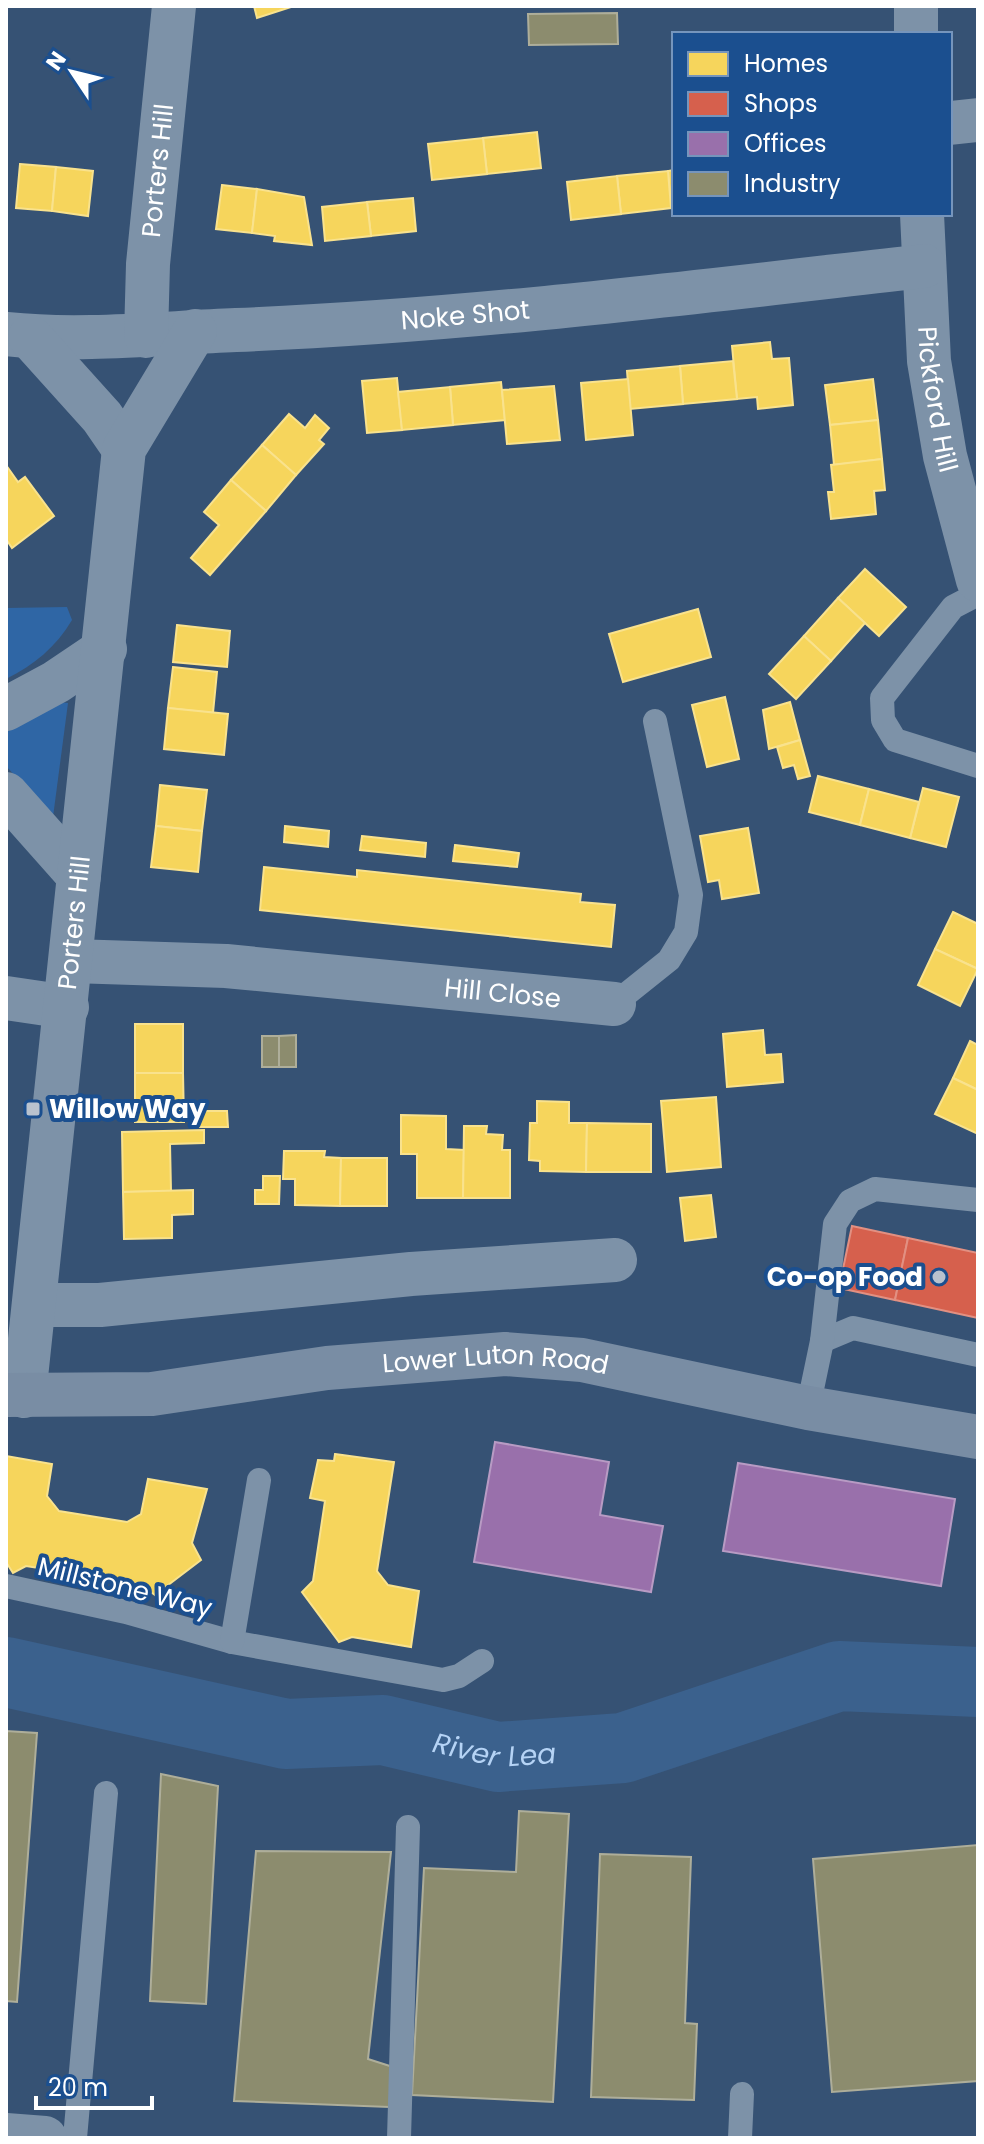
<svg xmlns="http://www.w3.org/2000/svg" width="984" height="2144" viewBox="0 0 984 2144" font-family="Poppins,sans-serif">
<rect width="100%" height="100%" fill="#365274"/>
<!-- green -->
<g fill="#2f66a5">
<path d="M67,607l5,13c-16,27 -38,45 -66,59v-71z"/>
<path d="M59,702l9,1 -15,114 -47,-51v-40z"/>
</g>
<!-- homes -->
<g fill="#f6d55c" stroke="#f9e28d" stroke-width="2">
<path d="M254,6h37v1l-34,11z"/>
<path d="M537,132l4,36 -54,6 -4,-36z"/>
<path d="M483,138l4,36 -55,6 -4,-36z"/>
<path d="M20,164l36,3 -4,44 -36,-3z"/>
<path d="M56,167l37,4 -5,45 -36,-5z"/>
<path d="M674,170v38h-3l-3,-37z"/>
<path d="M668,171l3,37 -50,6 -4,-38z"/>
<path d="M617,176l4,38 -50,6 -4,-38z"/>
<path d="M222,185l35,4 -5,44 -36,-4z"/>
<path d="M257,189l47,8 8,48 -38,-4 1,-5 -23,-3z"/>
<path d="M413,198l3,33 -45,5 -4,-34z"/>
<path d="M367,202l4,34 -46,5 -3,-34z"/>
<path d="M770,342l2,17 17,-1 4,47 -35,4 -1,-12 -20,2 -5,-53z"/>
<path d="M733,361l4,38 -54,5 -3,-38z"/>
<path d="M680,366l3,38 -53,5 -3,-38z"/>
<path d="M397,378l5,52 -35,3 -5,-52z"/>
<path d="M628,379l5,56 -47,5 -5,-57z"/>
<path d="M873,379l5,41 -48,5 -5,-40z"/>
<path d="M501,382l4,38 -52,5 -3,-38z"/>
<path d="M554,386l6,54 -53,4 -5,-54z"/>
<path d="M450,387l3,38 -51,5 -4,-38z"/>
<path d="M289,414l16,14 10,-13 14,13 -10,12 5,4 -28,31 -34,-30z"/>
<path d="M878,420l4,39 -48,6 -4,-40z"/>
<path d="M262,445l34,30 -30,36 -35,-31z"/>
<path d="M882,459l3,31 -11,1 2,23 -45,5 -3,-27h6l-3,-27z"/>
<path d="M6,465l12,17 7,-5 29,39 -42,32 -6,-9z"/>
<path d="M231,480l35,31 -56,64 -19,-17 28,-33 -15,-13z"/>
<path d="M865,569l41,38 -27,29 -41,-38z"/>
<path d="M838,598l27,25 -34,38 -27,-25z"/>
<path d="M698,609l13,48 -88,25 -14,-48z"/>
<path d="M177,625l53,6 -3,36 -54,-5z"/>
<path d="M804,636l27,25 -35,38 -27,-25z"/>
<path d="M173,667l44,5 -4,41 -45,-5z"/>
<path d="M725,697l14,62 -32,8 -15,-62z"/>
<path d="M790,702l10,38 -31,9 -6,-39z"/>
<path d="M168,708l60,6 -4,41 -60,-6z"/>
<path d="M800,740l10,36 -12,3 -4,-14 -11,3 -6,-21z"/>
<path d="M818,776l51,13 -9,36 -51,-13z"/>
<path d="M160,785l47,5 -5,41 -46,-5z"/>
<path d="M923,788l36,9 -13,50 -36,-9z"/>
<path d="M869,789l50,13 -9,36 -50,-13z"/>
<path d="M156,826l46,5 -4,41 -47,-5z"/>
<path d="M285,826l44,5 -1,16 -44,-5z"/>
<path d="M748,828l11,65 -37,6 -3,-19 -11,2 -8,-46z"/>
<path d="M362,836l64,7 -1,14 -65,-7z"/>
<path d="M455,845l64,8 -2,14 -64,-6z"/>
<path d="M264,867l93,10v-7l224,24 -1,8 35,3 -4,42 -351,-37z"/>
<path d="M953,912l25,12v45l-43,-20z"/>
<path d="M935,949l43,20 -18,37 -42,-21z"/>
<rect x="135" y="1024" width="48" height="49"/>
<path d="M763,1030l2,25 16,-1 2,28 -56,5 -4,-53z"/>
<path d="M970,1041l8,4v45l-25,-12z"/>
<path d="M135,1073h48l1,49h-49z"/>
<path d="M953,1078l25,12v44l-43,-20z"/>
<path d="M716,1097l5,70 -54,5 -6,-71z"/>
<path d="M537,1101l32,1v21h18l-1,49 -46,-1v-10l-11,-1 1,-37h7z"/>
<path d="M196,1111h31l1,16h-32z"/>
<path d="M401,1115l45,1v33l18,1 -1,48h-46v-44h-16z"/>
<path d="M587,1123l64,1v48h-65z"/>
<path d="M464,1126h23l-1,8 17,1 -1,15h8v48h-47z"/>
<path d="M204,1130v13l-34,1 1,47 -48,1 -1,-60z"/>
<path d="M284,1151h41l-1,6 17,1 -1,48 -45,-1v-26h-12z"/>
<path d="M341,1158h46v48h-47z"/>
<path d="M263,1176h17l-1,28h-24v-14h8z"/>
<path d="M193,1190v24l-21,1v23l-48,1 -1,-47z"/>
<path d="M711,1195l5,42 -31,4 -5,-43z"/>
<path d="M335,1454l59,8 -17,109 11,14 31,6 -8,56 -59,-10 -13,5 -37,-50 11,-11 12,-80 -15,-3 8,-38 16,1z"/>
<path d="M6,1456l46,8 -5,32 12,15 68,11 14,-8 7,-35 59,10 -15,54 9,17 -46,35 -15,-11 -114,-18 -13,7 -7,-11z"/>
</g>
<!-- shops -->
<g fill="#d6604d" stroke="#e29082" stroke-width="2">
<path d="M852,1226l56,12 -13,62 -56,-12z"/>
<path d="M908,1238l70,15v65l-83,-18z"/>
</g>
<!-- offices -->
<g fill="#9970ab" stroke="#b89bc4" stroke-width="2">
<path d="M495,1442l114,20 -9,53 63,11 -12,66 -177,-30z"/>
<path d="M738,1463l217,36 -14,87 -218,-35z"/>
</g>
<!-- industry -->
<g fill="#8c8c6e" stroke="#aeae9a" stroke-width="2">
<path d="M617,13l1,31 -89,1 -1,-31z"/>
<path d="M296,1035v32h-17v-31z"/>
<rect x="262" y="1036" width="17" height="31"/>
<path d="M6,1731l31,2 -20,269 -11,-1z"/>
<path d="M161,1774l57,12 -12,218 -56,-3z"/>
<path d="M519,1811l50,3 -16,288 -141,-7 12,-227 92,4z"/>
<path d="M978,1845v236l-146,11 -19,-233z"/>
<path d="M256,1851l135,1 -23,207 28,9 -7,39 -155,-6z"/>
<path d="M600,1854l91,3 -6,166 12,1 -3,76 -103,-3z"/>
</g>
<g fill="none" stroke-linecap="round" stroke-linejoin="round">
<!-- river -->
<path stroke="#3b618d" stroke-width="70" id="s1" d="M6,1672l280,62 97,-4 115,27 125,-9 216,-72 139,6"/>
<!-- lane -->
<g stroke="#7d92a8" stroke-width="24">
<path d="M978,594l-25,13 -71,91 1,22 12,20 83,26"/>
<path d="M614,1004l55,-44 17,-28 5,-37 -36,-174"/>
<path d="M822,1341l31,-13 125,27"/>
<path d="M808,1408l14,-67 13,-117 15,-23 25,-12 103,11"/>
<path d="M6,1586l120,26 106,30 211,38 16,-4 23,-15"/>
<path d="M232,1642l27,-162"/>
<path d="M75,2138l31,-345"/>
<path d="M399,2138l9,-311"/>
<path d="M740,2138l2,-44"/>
</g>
<!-- street -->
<g stroke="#7d92a8" stroke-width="44">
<path d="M916,6v28"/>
<path d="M950,123l28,-3"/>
<path id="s2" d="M922,214l7,147 16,95 33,124"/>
<path id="s3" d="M6,334c76,8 154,-1 230,-4 230,-9 459,-38 688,-64"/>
<path id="s4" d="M146,336l2,-72 26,-258"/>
<path d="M30,337l72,80 22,32"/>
<path d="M6,709l50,-27 49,-33"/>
<path d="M6,794l73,82"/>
<path id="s5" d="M72,961l154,5 388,38"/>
<path d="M6,998l61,9"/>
<path d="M34,1305h66l311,-31 204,-14"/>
<path id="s6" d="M24,1396l100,-947 71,-118"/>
<path d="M6,2135l39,3"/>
</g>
<!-- secondary -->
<path stroke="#798da4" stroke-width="44" id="s7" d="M6,1395l146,-1 175,-26 178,-14 77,6 226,48 170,29"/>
</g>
<!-- markers -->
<g fill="#b9c2ce" stroke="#1b4f8f" stroke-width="3">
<rect x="25" y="1101" width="16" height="16" rx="4"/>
<circle cx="939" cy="1277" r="8"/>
</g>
<g text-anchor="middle" stroke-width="8" stroke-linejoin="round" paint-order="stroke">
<!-- street labels -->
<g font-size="26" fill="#fff" stroke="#1b4f8f">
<text dy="9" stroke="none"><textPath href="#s4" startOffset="166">Porters Hill</textPath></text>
<text dy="9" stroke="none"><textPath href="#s3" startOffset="460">Noke Shot</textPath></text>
<text dy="9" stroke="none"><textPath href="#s2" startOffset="186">Pickford Hill</textPath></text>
<text dy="9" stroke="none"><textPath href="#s6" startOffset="476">Porters Hill</textPath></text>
<text dy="9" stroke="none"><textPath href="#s5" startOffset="432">Hill Close</textPath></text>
<text dy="9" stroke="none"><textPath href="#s7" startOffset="492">Lower Luton Road</textPath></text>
<text transform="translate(125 1587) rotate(14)" y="9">Millstone Way</text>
</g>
<!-- poi labels -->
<g font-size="26" font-weight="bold" fill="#fff" stroke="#1b4f8f" text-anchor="start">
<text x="49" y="1118">Willow Way</text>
<text x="923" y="1286" text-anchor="end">Co-op Food</text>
</g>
<!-- water labels -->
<g font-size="28" font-style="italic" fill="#b5d3f5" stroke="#1b4f8f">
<text dy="10" stroke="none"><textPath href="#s1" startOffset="498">River Lea</textPath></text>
</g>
</g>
<!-- border -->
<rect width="984" height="2144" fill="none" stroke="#ffffff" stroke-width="16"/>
<!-- legend -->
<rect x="672" y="32" width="280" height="184" fill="#1b4f8f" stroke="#7695bc" stroke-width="2"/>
<rect x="688" y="52" width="40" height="24" fill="#f6d55c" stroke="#7695bc" stroke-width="2"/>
<text x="744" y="72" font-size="24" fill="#ffffff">Homes</text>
<rect x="688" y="92" width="40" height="24" fill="#d6604d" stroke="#7695bc" stroke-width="2"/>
<text x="744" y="112" font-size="24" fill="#ffffff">Shops</text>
<rect x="688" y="132" width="40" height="24" fill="#9970ab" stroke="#7695bc" stroke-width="2"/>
<text x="744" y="152" font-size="24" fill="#ffffff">Offices</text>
<rect x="688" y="172" width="40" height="24" fill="#8c8c6e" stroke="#7695bc" stroke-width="2"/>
<text x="744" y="192" font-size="24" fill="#ffffff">Industry</text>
<!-- north arrow -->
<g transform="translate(72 72) rotate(305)" stroke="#1b4f8f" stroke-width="6" paint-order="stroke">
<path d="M0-6L14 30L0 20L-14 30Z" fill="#ffffff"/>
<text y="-12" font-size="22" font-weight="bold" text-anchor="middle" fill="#ffffff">N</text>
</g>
<!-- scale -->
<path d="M36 2096v12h116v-12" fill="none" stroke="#ffffff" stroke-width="4"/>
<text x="48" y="2096" font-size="24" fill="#ffffff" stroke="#1b4f8f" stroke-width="6" paint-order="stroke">20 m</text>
</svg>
